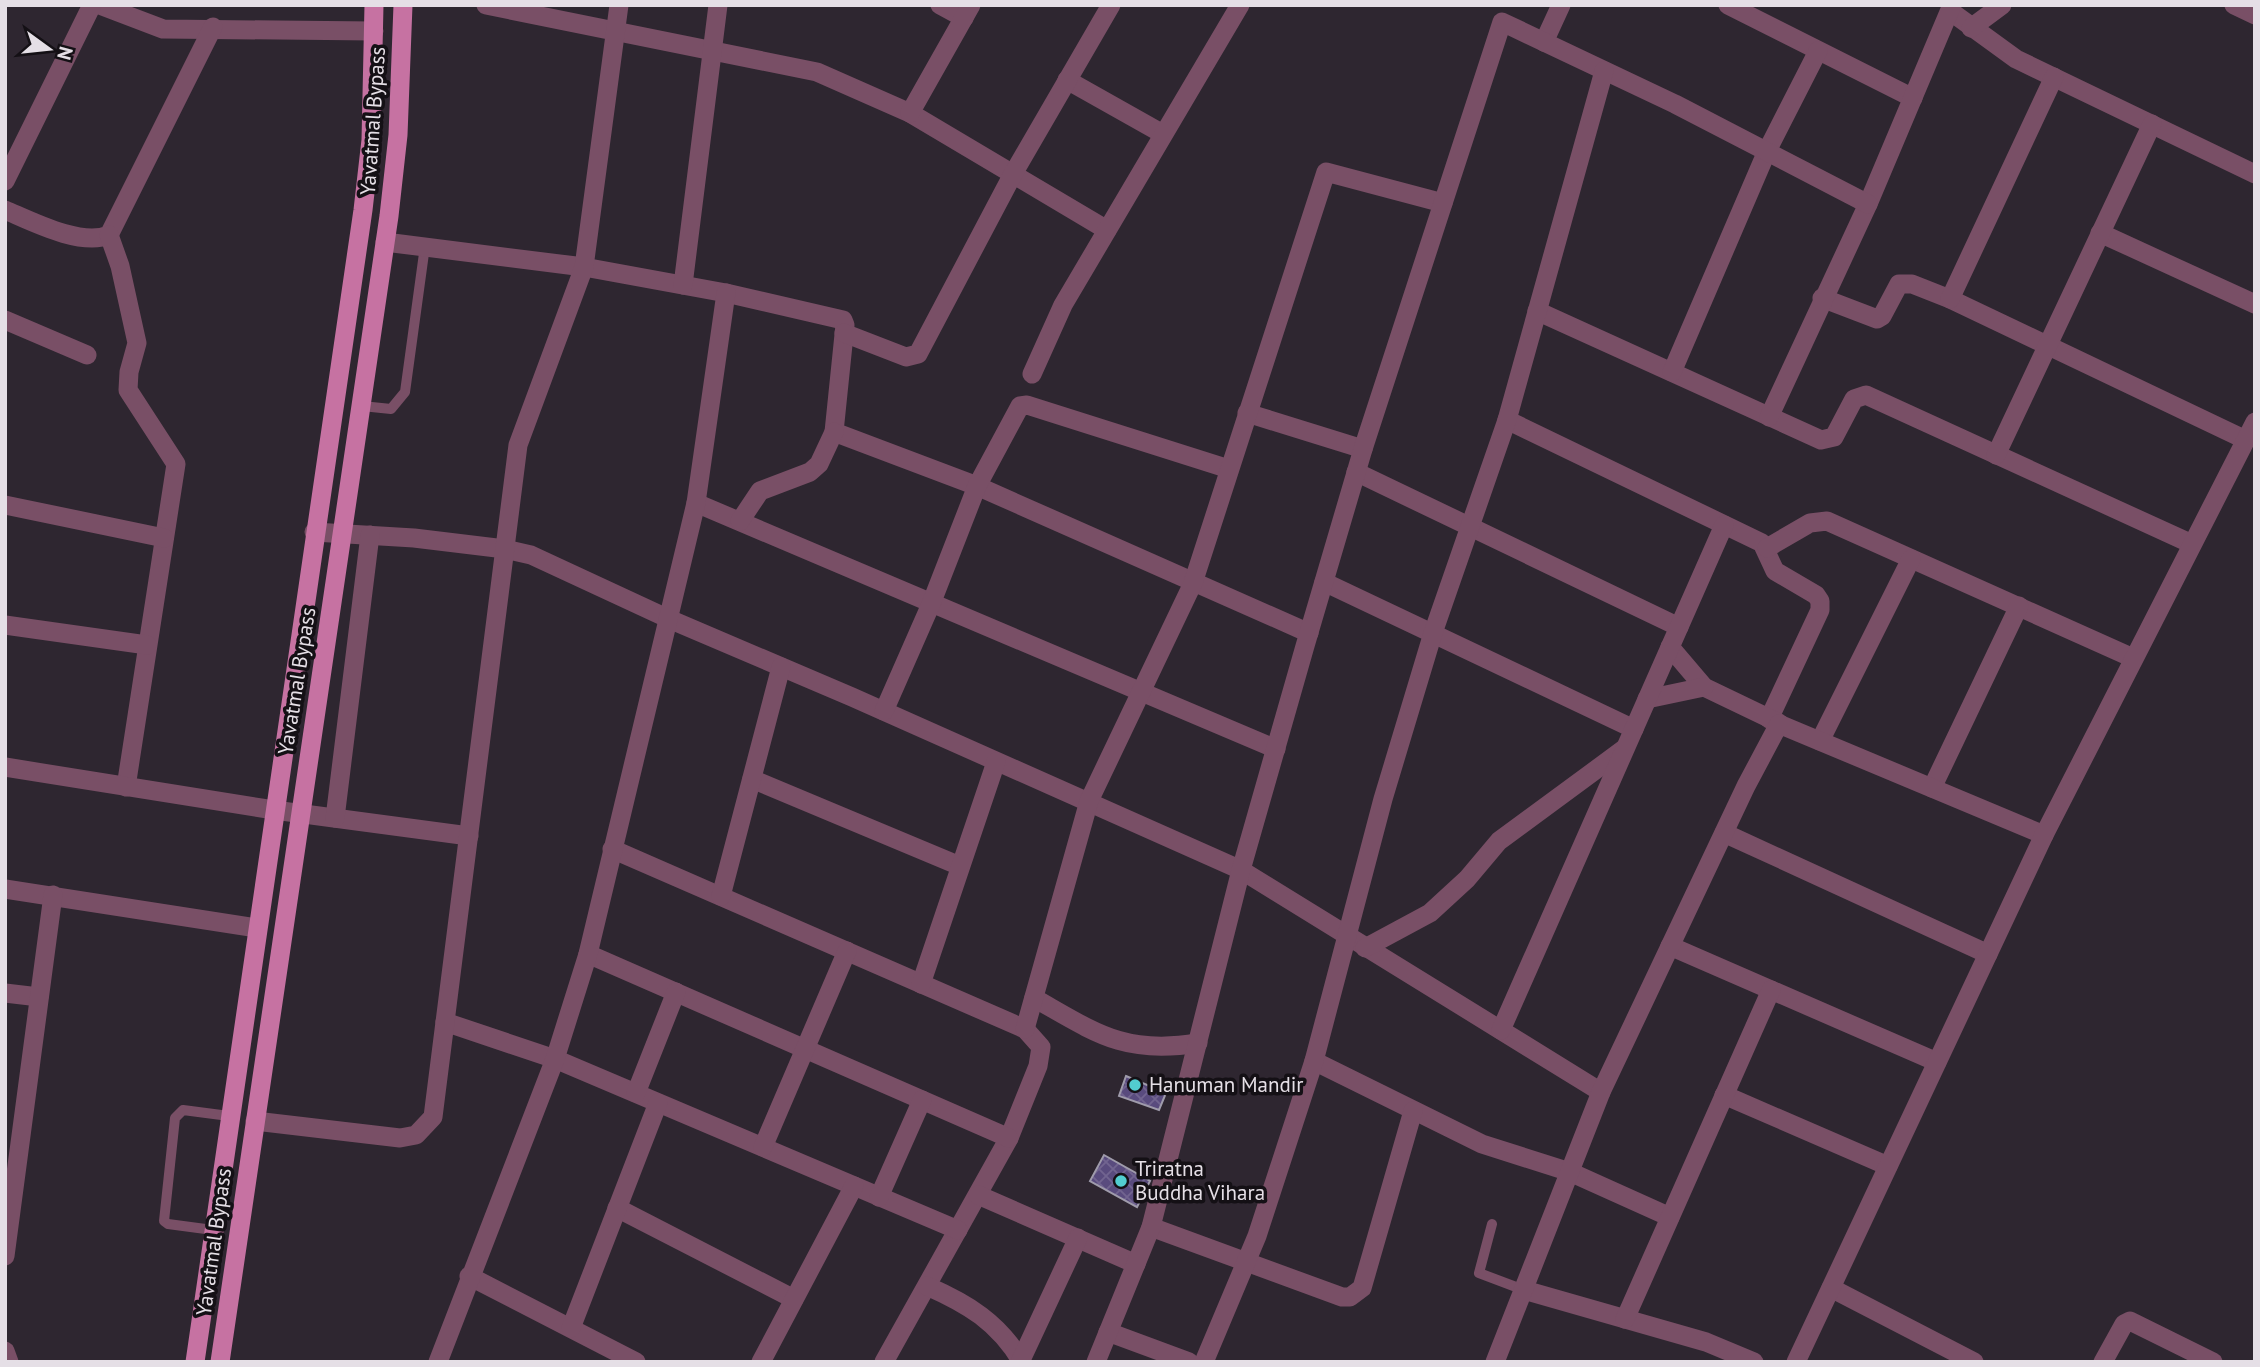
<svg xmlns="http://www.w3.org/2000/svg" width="2260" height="1367" viewBox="0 0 2260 1367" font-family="'PT Sans',sans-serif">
<defs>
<pattern id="building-cross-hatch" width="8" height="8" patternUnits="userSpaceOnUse" patternTransform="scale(1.75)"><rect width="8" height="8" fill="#594b7e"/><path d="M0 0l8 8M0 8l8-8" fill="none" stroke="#716490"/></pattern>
</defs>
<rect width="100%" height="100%" fill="#2e2630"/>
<!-- building -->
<g fill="url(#building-cross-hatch)" stroke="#9f9bab" stroke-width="2">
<path d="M1126,1076l40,17 -7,17 -40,-14z"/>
<path d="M1104,1155l46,26 -13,26 -47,-26z"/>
</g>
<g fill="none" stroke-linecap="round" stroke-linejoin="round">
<!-- service -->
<g stroke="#794f66" stroke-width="10">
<path d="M362,406l29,3 14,-17 20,-146"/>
<path d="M1492,1224l-13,49 45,17"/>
<path d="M213,1230l-45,-6 -4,-3 11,-103 8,-8 46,6"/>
</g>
<!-- minor -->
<g stroke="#794f66" stroke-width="19">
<path d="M100,5l63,24 211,2"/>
<path d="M486,5l331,67 93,41 197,117"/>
<path d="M940,5l24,13"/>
<path d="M1728,5l185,93"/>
<path d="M2234,5l21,10"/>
<path d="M1950,11l66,48 239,115"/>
<path d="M1971,28l31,-23"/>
<path d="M1544,42l17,-37"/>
<path d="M1067,80l96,54"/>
<path d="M910,113l61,-108"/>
<path d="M5,181l87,-176"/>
<path d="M5,210c26,11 76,37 104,25l104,-208"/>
<path d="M2100,233l155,71"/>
<path d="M109,235l11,31 17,77 -8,29 -1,18 48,74 -50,323"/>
<path d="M385,242l199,25 142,26 117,27 2,5 -11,107 143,54 332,147"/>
<path d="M683,285l35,-280"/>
<path d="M1822,298l55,21 5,-3 17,-32h13l38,15 296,141"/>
<path d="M1950,299l104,-222"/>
<path d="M1537,311l284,129 13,-3 20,-38 12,-4 326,149"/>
<path d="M5,320l82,35"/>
<path d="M844,333l62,24 12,-3 95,-180 98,-169"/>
<path d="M1672,372l95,-221 51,-100"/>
<path d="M1032,374l31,-69 177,-300"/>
<path d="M1247,413l116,36"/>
<path d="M1769,417l99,-213 84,-199"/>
<path d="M1507,420l255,123 13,28 41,24 4,6v9l-51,109"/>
<path d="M1996,455l156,-331"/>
<path d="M1356,472l323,155"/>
<path d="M696,503l580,246"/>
<path d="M5,505l159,33"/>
<path d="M740,521l20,-30 50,-19 9,-8 15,-32"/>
<path d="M314,532l100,6 91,11 26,6 138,64 183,78 389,173 360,222"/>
<path d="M1767,548l43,-25 17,-2 306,137"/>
<path d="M1324,582l310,147"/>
<path d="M5,625l142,20"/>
<path d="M1670,647l34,40 75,36"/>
<path d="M1647,699l57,-12"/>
<path d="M884,711l47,-107 46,-118 43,-80 7,-1 202,64"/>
<path d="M1820,741l91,-182"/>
<path d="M5,767l269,43 195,26"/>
<path d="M752,779l208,87"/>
<path d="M1932,788l87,-182"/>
<path d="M335,818l35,-283"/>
<path d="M1724,833l264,121"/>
<path d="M612,849l413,180 16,18 -3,19 -29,72 -125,224"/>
<path d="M5,889l252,39"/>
<path d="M721,896l60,-229"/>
<path d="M1670,946l267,116"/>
<path d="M1365,948l65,-35 37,-34 32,-38 125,-92"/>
<path d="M588,954l421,184"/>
<path d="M921,984l75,-222"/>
<path d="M5,993l34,4"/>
<path d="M1034,998c62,35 90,57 164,45"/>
<path d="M445,1022l110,37 403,171"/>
<path d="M1025,1029l64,-228 104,-218 133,-411 117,31"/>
<path d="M1501,1030l223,-505"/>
<path d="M1314,1061l168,83 88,28 100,45"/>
<path d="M636,1093l40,-101"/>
<path d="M1724,1095l164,71"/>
<path d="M255,1121l145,17 16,-3 17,-18 85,-672 66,-178 35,-262"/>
<path d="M763,1147l84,-196"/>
<path d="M978,1195l158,69"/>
<path d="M879,1197l43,-97"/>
<path d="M617,1208l177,91"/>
<path d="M1151,1227l191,70h8l12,-9 51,-177"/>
<path d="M5,1256l48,-361"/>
<path d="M469,1276l167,86"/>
<path d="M927,1286c41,18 71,36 95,76"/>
<path d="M1831,1288l143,74"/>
<path d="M1524,1290l182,52 48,20"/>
<path d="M1625,1319l146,-329"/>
<path d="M571,1328l87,-225"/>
<path d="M1108,1332l81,30"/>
<path d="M5,1351l4,11"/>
<path d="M1021,1360l57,-122"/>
<path d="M438,1362l117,-303 33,-105 108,-451 30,-210"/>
<path d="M761,1362l93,-176"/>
<path d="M1096,1362l55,-135 90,-357 64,-224 58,-197 139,-427 173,82 193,100"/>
<path d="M1204,1362l53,-126 57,-175 69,-262 50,-166 74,-213 97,-349"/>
<path d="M1495,1362l106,-270 145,-306 33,-62 265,111"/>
<path d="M1796,1362l248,-527 211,-413"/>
<path d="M2103,1362l21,-38 6,-3 83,41"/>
</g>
<!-- primary -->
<g stroke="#c672a2" stroke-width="19">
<path d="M195,1362l168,-1152 8,-70 3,-135"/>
<path d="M220,1362l169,-1146 9,-81 5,-130"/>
</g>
</g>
<!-- markers -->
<g fill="#52cdd0" stroke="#141015" stroke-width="2.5">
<circle cx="1135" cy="1085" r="7"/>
<circle cx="1121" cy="1181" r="7"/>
</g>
<g text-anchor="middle" stroke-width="7" stroke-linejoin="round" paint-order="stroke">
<!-- street labels -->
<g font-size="21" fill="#e5dfe6" stroke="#141015">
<text transform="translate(373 121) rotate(-86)" y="7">Yavatmal Bypass</text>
<text transform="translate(297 681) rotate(-81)" y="7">Yavatmal Bypass</text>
<text transform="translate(214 1242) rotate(-82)" y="7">Yavatmal Bypass</text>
</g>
<!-- poi labels -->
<g font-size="21" fill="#e5dfe6" stroke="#141015" text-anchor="start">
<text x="1149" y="1092">Hanuman Mandir</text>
<text x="1135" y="1176">Triratna<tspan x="1135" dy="24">Buddha Vihara</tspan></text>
</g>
</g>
<!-- border -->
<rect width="2260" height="1367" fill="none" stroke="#e5dfe6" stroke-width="14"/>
<!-- north arrow -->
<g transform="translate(49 49) rotate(105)" stroke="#141015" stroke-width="5" paint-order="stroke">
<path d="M0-5L12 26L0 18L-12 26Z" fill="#e5dfe6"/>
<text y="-10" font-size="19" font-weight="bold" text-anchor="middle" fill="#e5dfe6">N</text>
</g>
</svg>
